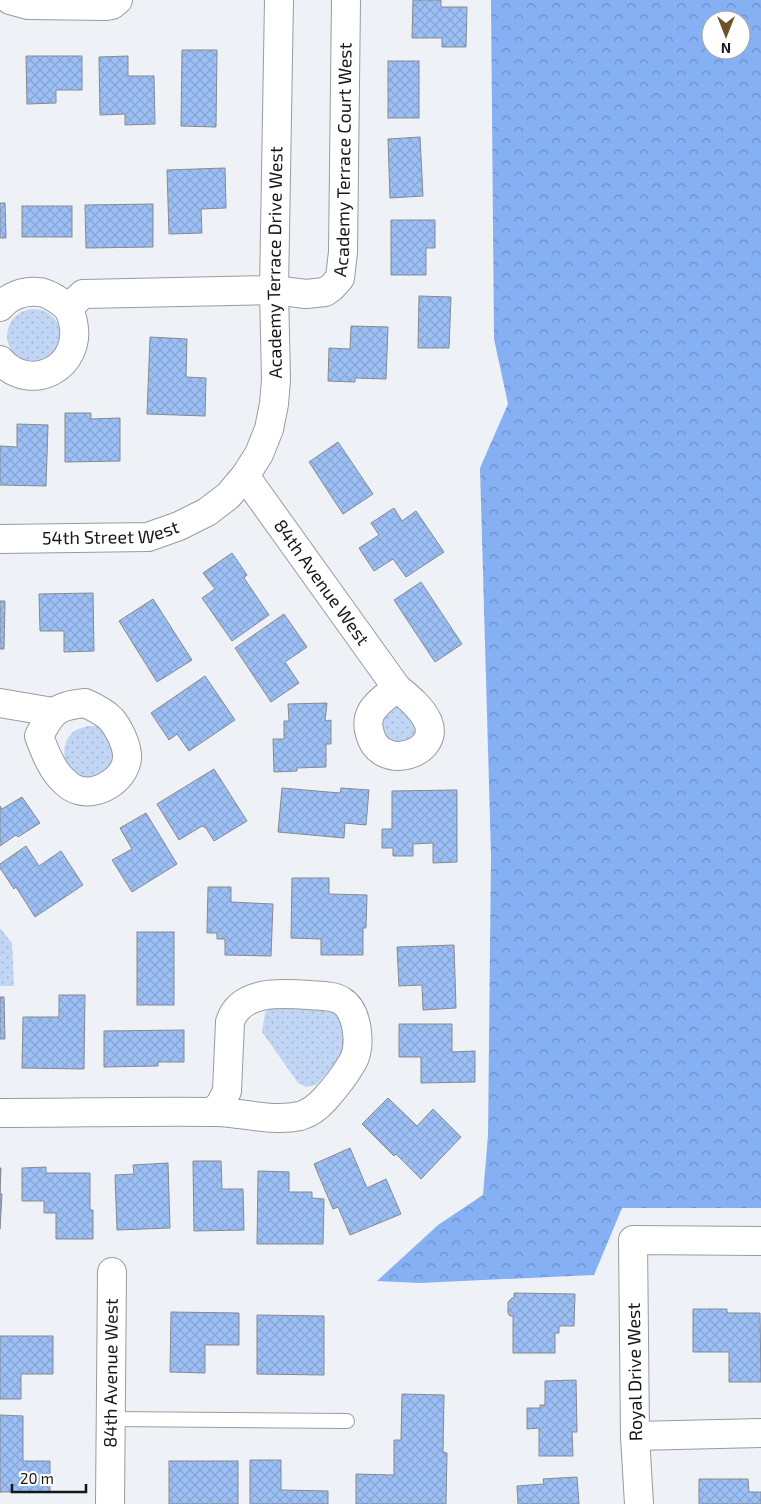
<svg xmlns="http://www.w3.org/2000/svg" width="761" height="1504" viewBox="0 0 761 1504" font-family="'Exo 2',sans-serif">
<defs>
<pattern id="grass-dots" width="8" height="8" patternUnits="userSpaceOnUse" patternTransform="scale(1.25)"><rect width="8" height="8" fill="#c1d6f5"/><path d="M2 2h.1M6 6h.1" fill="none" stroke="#a5b7d1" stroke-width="1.8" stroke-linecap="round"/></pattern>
<pattern id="forest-crowns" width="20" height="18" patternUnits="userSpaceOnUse" patternTransform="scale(1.25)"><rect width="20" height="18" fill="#85b1f4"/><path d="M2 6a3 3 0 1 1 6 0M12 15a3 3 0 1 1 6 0" fill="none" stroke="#6c8fc5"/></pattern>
<pattern id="building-cross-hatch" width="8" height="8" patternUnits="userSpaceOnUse" patternTransform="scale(1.25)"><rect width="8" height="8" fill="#9cc0f5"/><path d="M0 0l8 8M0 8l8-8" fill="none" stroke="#86a4d1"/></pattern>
</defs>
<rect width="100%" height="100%" fill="#eef2f6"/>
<!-- grass -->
<g fill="url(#grass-dots)">
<circle cx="34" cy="336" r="27"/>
<path d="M396,706l7,1 7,2 10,27 -31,14 -11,-32 11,-10z"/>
<path d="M87,726h8l9,2 14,30 -18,20c-6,0 -14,1 -20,-1 -17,-7 -21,-31 -8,-44 4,-4 10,-5 15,-7z"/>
<path d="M0,928l12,15 2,43h-14z"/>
<path d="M269,1006l58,2 10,4 7,10 -1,25 -6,15 -21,23 -10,2 -8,-4 -36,-51 3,-19z"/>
</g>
<!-- forest -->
<path fill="url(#forest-crowns)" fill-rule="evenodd" d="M491,0h270v1208h-139l-28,67 -174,8 -43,-2 61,-56 45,-30 5,-60 3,-280 -11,-387 28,-64 -14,-65zM711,20h30v30h-30z"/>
<!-- building -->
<g fill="url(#building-cross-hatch)" stroke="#878a8f">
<path d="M413,0h28v7h26l-1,40h-24v-9h-30z"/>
<path d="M182,50h35l-1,77 -35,-1z"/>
<path d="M26,56h56v34h-26v13l-29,1z"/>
<path d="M128,56v20h26l1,48 -30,1v-11l-25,1 -1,-58z"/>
<rect x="388" y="61" width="31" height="57"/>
<path d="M420,137l3,59 -33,2 -2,-59z"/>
<path d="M225,168l1,40 -25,1 1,24 -33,1 -2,-64z"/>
<path d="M0,203h5l1,35h-6z"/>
<path d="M153,204v43l-67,1 -1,-43z"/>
<rect x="22" y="206" width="50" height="31"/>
<path d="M391,220h44v28h-9v27h-35z"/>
<path d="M419,296l32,1 -2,51h-31z"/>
<path d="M351,326l37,1 -2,52 -31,-1v4l-27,-1 1,-33 21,1z"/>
<path d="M150,337l37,2 -1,38 20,1 -1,38 -58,-2z"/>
<path d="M65,413h26v6l29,-1v43l-55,1z"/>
<path d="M17,424l31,1 -2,61 -46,-1v-39l17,1z"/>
<path d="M338,442l35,52 -30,20 -34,-52z"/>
<path d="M394,508l8,13 14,-10 28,41 -38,25 -13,-18 -19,12 -15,-23 20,-13 -8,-12z"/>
<path d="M232,553l15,22 -3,3 25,37 -37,26 -30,-43 13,-9 -12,-16z"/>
<path d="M421,582l41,62 -27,18 -41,-62z"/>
<path d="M93,593l1,58 -30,1v-21h-24l-1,-37z"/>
<path d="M153,599l39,61 -35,22 -38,-61z"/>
<path d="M0,601h5l-1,48h-4z"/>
<path d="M284,614l23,33 -22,15 14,21 -28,19 -36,-54z"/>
<path d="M205,676l30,44 -46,31 -12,-17 -8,6 -18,-27z"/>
<path d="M327,703l-2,18 6,-1v24h-5v23l-29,1v3l-23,1 -1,-33h11v-18h5l-1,-17z"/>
<path d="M214,769l33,52 -33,20 -8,-13 -4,-2 -23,14 -22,-36z"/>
<path d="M282,788l58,5 1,-5 28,2 -3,35 -21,-2 -1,15 -66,-6z"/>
<path d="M457,790v72l-24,1v-20l-20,1v12h-20v-8h-11v-19h10v-38z"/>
<path d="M22,797l18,26 -22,14 -2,-2 -16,11v-40l2,3z"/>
<path d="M146,813l31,51 -45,28 -20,-32 20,-11 -12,-21z"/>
<path d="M26,846l13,20 22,-15 22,34 -48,32 -19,-30 -2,2 -14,-21v-4z"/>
<path d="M292,878h37v16l38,1 -1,33h-3v27h-42v-16l-30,-1z"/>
<path d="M208,887h23v15l42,2 -2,52 -46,-1v-16h-8v-6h-10z"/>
<rect x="137" y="932" width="37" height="73"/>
<path d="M454,945l2,63 -33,2 -1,-25 -23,1 -2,-39z"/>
<path d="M59,995h26l-1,74 -62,-1 1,-51h36z"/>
<path d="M0,997h4l1,42h-5z"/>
<path d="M399,1024h53v28l23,-1v31l-54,1v-26h-22z"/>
<path d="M184,1030v32h-26v4l-54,1v-36z"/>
<path d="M388,1098l29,28 16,-17 28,28 -40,42 -25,-25 -2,2 -32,-32z"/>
<path d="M350,1148l17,40 19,-9 15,35 -51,21 -12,-28 -5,2 -19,-45z"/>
<path d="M193,1161h28l1,28h21l1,41 -50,1z"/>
<path d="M168,1163l2,65 -53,2 -2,-55 19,-1 -1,-9z"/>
<path d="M46,1167v6h44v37h3v29h-37v-26h-12v-12h-22v-33z"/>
<path d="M0,1168h1l-1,26h2l-2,35z"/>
<path d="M258,1171l31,1v20h23v6l12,1 -1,45h-66z"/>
<path d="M514,1293l61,1 -1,32h-15v7h-4v20h-42v-37h-3l-2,-3v-11l4,-4h2z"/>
<path d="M693,1309h34v4h33l1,69h-32v-30h-36z"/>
<path d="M171,1312l68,1v32h-34v28l-35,-1z"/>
<path d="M257,1315l67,1v59l-67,-1z"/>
<path d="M0,1336h53v38h-32v25h-21z"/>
<path d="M576,1380l1,52h-5l1,24h-34v-28l-12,1v-21h13v-3h5v-24z"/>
<path d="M402,1394l42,1 -1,57 4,1 -1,51h-90v-30l38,1v-35h7z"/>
<path d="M0,1415l23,1v45h27v31h-50z"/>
<path d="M250,1460h31v30l47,1v13h-78z"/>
<rect x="169" y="1461" width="69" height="43"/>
<path d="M577,1477l2,27h-61l-1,-18 27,-2 -1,-5z"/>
<path d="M699,1479h49l1,13h12v12h-62z"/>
</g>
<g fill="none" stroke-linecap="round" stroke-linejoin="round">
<!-- lane casing -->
<g stroke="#989ba0" stroke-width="16">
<path id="lane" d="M111,1419l236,2"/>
</g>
<!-- street casing -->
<g stroke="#989ba0" stroke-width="30">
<g id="street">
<path d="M10,0l18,5 78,1 6,-1 6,-5"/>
<path d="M0,307c9,-11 23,-16 38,-15 8,0 17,6 24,11 7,5 9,10 11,19 10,45 -42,73 -73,38"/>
<path id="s1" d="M68,308l15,-14 191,-4 32,4 19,-2 7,-5 8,-9 3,-26 3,-252"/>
<path id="s2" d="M245,476l152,212c11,9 25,20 31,34 13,32 -48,51 -58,12 -3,-9 -2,-19 4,-26 6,-8 15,-14 23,-20"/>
<path id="s3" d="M0,539l148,-2 31,-11 28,-14 21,-16 17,-20 14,-22 10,-25 5,-25 2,-24 -2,-90 5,-290"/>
<path d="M0,703l53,9"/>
<path d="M85,703c9,4 19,9 26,16 7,8 15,24 16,35 2,23 -28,43 -49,36 -4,-1 -10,-5 -13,-8 -13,-11 -20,-30 -26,-46 13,-25 17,-30 46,-33z"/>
<path d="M0,1113c72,0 144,-2 217,-1 27,1 56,10 83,4 10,-3 18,-9 25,-17 9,-10 20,-24 27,-36 10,-16 6,-52 -10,-62 -9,-6 -23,-5 -33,-6 -28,-2 -69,-5 -79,27l-3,69 -7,14 -9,7"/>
<path d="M635,1436l126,-3"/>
<path id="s4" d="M110,1504l2,-232"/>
<path d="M639,1504l-4,-68 -2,-196 128,1"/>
</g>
</g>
<!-- lane -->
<use href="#lane" stroke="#fff" stroke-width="14"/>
<!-- street -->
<use href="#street" stroke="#fff" stroke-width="28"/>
</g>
<g text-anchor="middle" stroke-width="4.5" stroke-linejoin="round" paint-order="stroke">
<!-- street labels -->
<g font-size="18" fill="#151617" stroke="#fff">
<text dy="6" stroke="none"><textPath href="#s1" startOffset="402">Academy Terrace Court West</textPath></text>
<text dy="6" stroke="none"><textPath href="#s3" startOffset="485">Academy Terrace Drive West</textPath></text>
<text dy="6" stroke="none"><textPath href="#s3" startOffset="111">54th Street West</textPath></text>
<text dy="6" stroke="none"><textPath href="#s2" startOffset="131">84th Avenue West</textPath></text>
<text transform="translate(635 1372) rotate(-91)" y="6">Royal Drive West</text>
<text dy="6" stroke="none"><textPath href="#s4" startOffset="131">84th Avenue West</textPath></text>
</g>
</g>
<!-- north arrow -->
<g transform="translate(726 35) rotate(180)"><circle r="24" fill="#ffffff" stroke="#a1a2a2"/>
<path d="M0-4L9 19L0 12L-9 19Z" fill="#705226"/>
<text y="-8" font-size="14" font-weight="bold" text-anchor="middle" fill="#151617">N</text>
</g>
<!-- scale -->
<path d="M12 1484v8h74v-8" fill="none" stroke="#151617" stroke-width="2.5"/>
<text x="20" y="1484" font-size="15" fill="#151617" stroke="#ffffff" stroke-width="4" paint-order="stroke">20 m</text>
</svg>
